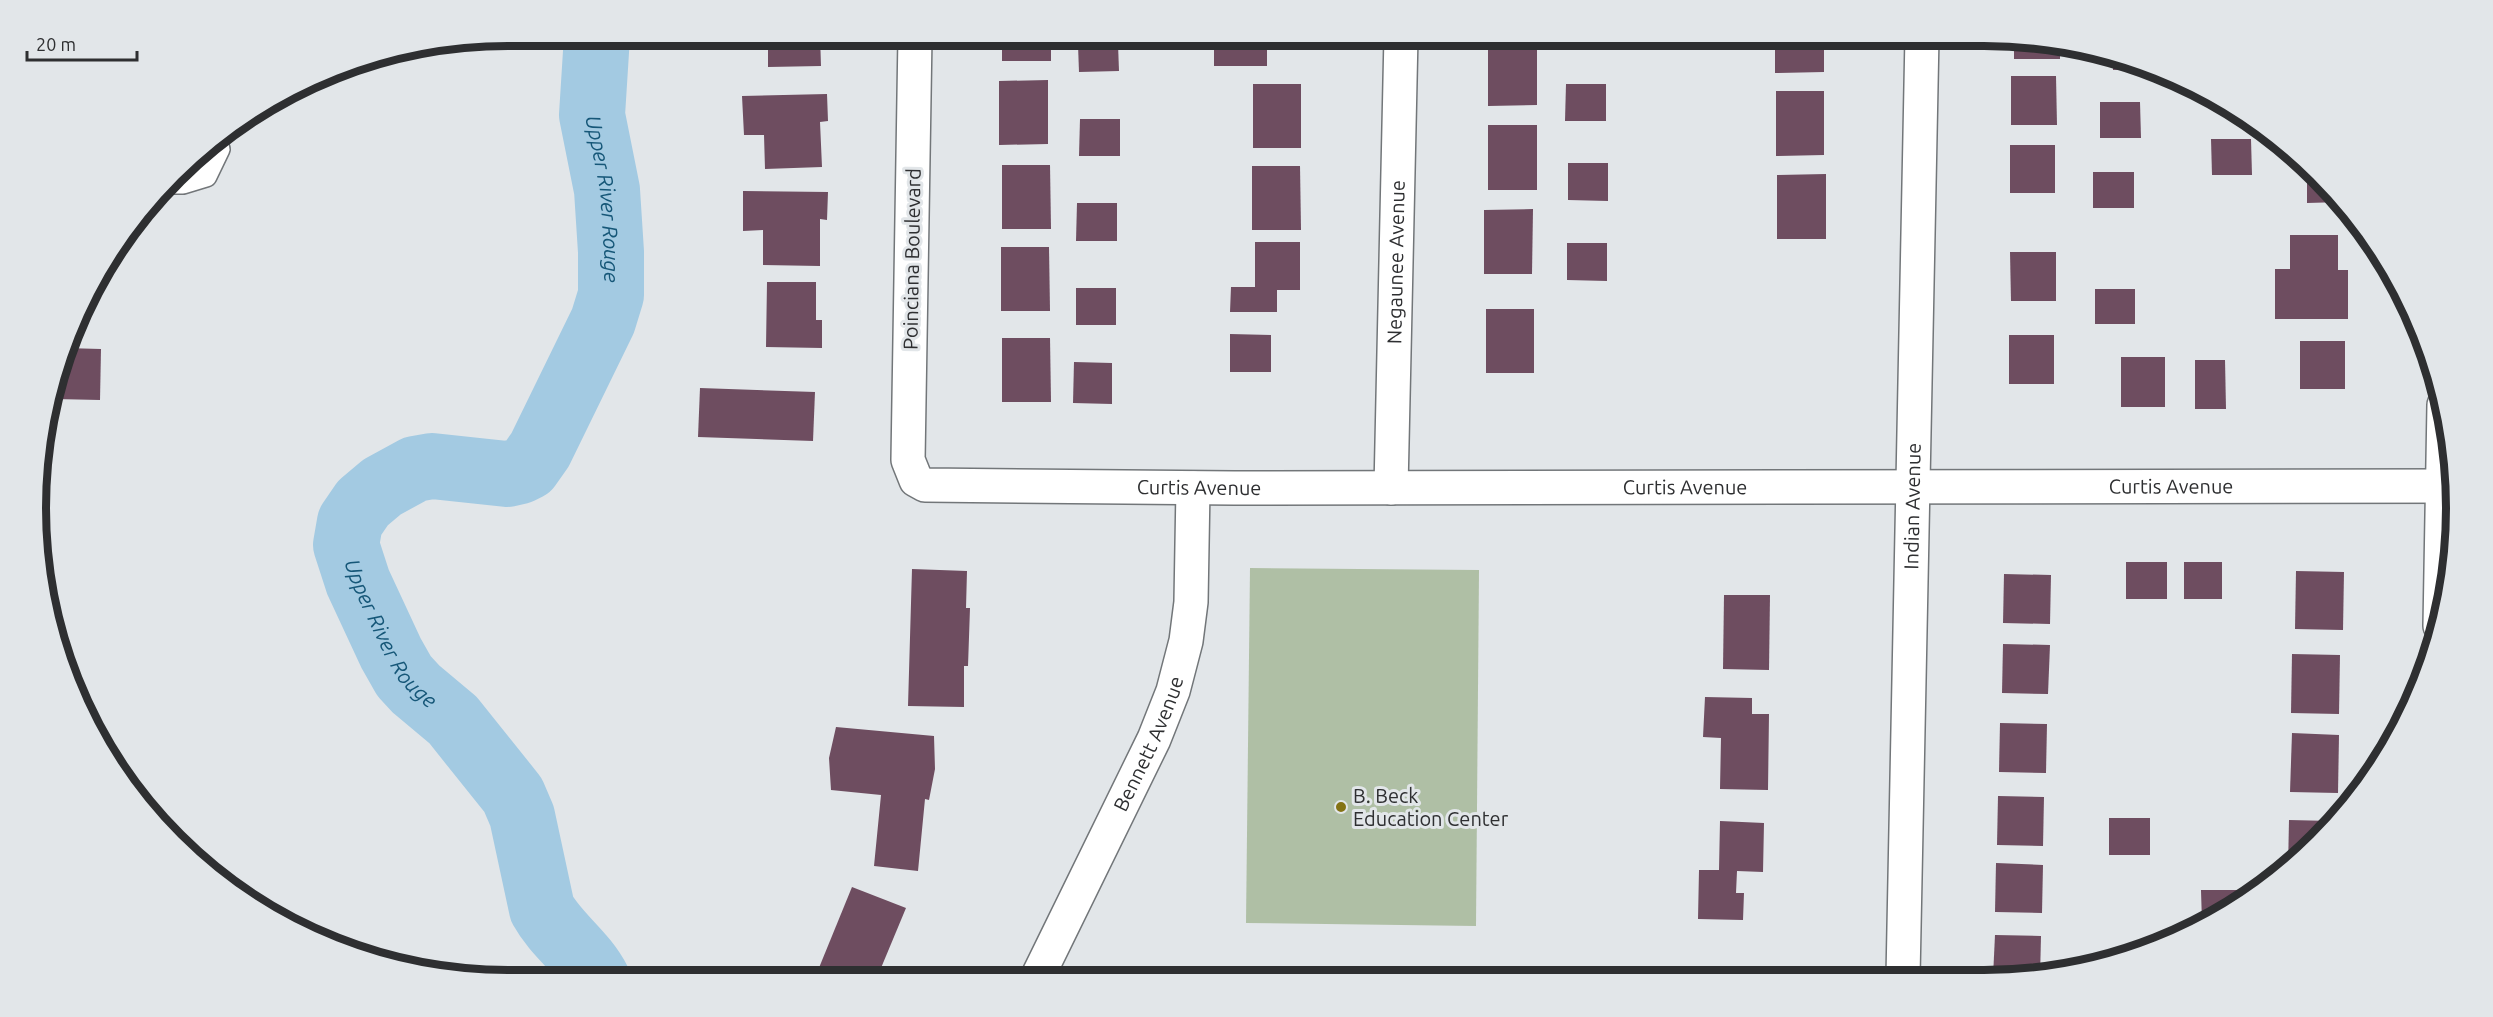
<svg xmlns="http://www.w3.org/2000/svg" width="2493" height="1017" viewBox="0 0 2493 1017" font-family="Ubuntu,sans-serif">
<rect width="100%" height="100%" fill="#e2e6e9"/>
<!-- green -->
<path fill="#afbfa5" d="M1250,568l229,2 -3,356 -230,-3z"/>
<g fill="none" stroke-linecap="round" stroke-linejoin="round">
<!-- river -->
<path stroke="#a3cae2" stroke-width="66" id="s1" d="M597,36l-5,79 15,75 4,62v43l-8,26 -63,129 -12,17 -8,4 -13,3 -75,-8 -17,3 -33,18 -19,16 -13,19 -4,23 12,37 33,71 13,23 12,13 37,31 60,75 9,21 20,93c15,27 42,44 56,72"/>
</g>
<!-- building -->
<g fill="#6e4d60">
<path d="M768,36h52l1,30 -53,1z"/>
<rect x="1002" y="36" width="49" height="25"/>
<path d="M1214,36l53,1v29h-53z"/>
<path d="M1775,36h49v36l-49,1z"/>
<path d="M1537,41v64l-49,1v-64z"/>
<path d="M2014,41l46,7v11h-46z"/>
<path d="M1118,44l1,27 -40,1 -1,-27z"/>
<path d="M2113,57l23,4 18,8 -41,1z"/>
<path d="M2011,76h45l1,49h-46z"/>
<path d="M1048,80v64l-49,1v-64z"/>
<rect x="1253" y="84" width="48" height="64"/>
<path d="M1566,84h40v37h-41z"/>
<path d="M1776,91h48v64l-48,1z"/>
<path d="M827,94l1,27 -8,1 2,45 -57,2 -1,-34h-20l-2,-39z"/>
<path d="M2219,98l1,1 16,11 -17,1z"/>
<path d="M2100,102h40l1,36h-41z"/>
<path d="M1080,119h40v37h-41z"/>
<rect x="1488" y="125" width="49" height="65"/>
<path d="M2211,139h40l1,36h-40z"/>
<rect x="2010" y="145" width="45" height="48"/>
<path d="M1568,163h40v38l-40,-1z"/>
<path d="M1002,165h48l1,64h-49z"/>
<path d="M2307,165l10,11 25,26 -35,1z"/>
<path d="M1252,166h48l1,64h-49z"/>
<rect x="2093" y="172" width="41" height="36"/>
<path d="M1826,174v65h-49v-64z"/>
<path d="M743,191l85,1 -1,28 -7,-1v47l-57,-1v-35l-20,1z"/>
<path d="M1077,203h40v38h-41z"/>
<path d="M1533,209l-1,65h-48v-64z"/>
<path d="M2290,235h48v35h10v49h-73v-50h15z"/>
<path d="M1255,242h45v48h-23v22h-47l1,-25h24z"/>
<path d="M1567,243h40v38l-40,-1z"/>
<path d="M1001,247h48l1,64h-49z"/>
<path d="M2010,252h46v49h-45z"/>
<path d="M767,282h49v38h6v28l-56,-1z"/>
<rect x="1076" y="288" width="40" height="37"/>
<rect x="2095" y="289" width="40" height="35"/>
<rect x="1486" y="309" width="48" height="64"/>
<path d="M1230,334l41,1v37h-41z"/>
<rect x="2009" y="335" width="45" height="49"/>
<path d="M1002,338h48l1,64h-49z"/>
<rect x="2300" y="341" width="45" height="48"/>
<path d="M65,348l36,1 -1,51 -45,-1v-16z"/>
<rect x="2121" y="357" width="44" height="50"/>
<path d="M2195,360h30l1,49h-31z"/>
<path d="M1074,362l38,1v41l-39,-1z"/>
<path d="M700,388l115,4 -2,49 -115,-4z"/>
<rect x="2126" y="562" width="41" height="37"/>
<rect x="2184" y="562" width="38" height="37"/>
<path d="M912,569l55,2 -1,37h4l-2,58h-4v41l-56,-1z"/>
<path d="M2296,571l48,1 -1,58 -48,-1z"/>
<path d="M2004,574l47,1 -1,49 -47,-1z"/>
<path d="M1724,595h46l-1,75 -46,-1z"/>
<path d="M2003,644l47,1 -2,49 -46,-1z"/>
<path d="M2292,654l48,1 -1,59 -48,-1z"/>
<path d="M1705,697l47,1v16h17l-1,76 -48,-1 1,-51 -18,-1z"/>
<path d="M2000,723l47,1 -1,49 -47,-1z"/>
<path d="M836,727l98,9 1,33 -6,31 -4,-1 -7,72 -44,-5 7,-71 -50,-5 -2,-32z"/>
<path d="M2292,733l47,2 -1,58 -48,-1z"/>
<path d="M1998,796l46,1 -1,49 -46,-1z"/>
<rect x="2109" y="818" width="41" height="37"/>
<path d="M2289,820l44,1 -37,43 -8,5z"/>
<path d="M1720,821l44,2 -1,49 -26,-1 -1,22h8l-1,27 -45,-1 1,-49h20z"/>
<path d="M1996,863l47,2 -1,48 -47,-1z"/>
<path d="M852,887l54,21 -30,72h-62z"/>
<path d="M2201,890h42v7l-41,26z"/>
<path d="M1995,935l46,1 -1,41h-47z"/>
</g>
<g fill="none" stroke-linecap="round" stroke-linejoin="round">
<!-- service casing -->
<g stroke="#727679" stroke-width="24">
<path id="service" d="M172,183h11l23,-7 13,-27"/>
</g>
<!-- minor casing -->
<g stroke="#727679" stroke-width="36">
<g id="minor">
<path id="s2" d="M915,36l-7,424 8,20 9,5 309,3 1222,-2"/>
<path id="s3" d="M1391,488l10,-452"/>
<path d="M2440,626l4,-221"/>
<path id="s4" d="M1903,977l19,-941"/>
<path id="s5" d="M1036,980l118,-241 19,-48 13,-50 5,-39 2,-114"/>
</g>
</g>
<!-- service -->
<use href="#service" stroke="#fff" stroke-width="21"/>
<!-- minor -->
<use href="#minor" stroke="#fff" stroke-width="33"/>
</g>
<!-- markers -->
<circle fill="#847315" stroke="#e2e6e9" stroke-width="2" cx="1341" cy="807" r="6"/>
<g text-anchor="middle" stroke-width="6" stroke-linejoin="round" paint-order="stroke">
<!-- street labels -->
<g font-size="20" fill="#2e2f31" stroke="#e2e6e9">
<text transform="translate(912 259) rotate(-89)" y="7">Poinciana Boulevard</text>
<text dy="7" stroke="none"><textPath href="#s3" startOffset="226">Negaunee Avenue</textPath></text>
<text dy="7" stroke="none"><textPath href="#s2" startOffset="730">Curtis Avenue</textPath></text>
<text dy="7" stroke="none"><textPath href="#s2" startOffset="1702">Curtis Avenue</textPath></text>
<text dy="7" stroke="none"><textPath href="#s2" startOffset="1216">Curtis Avenue</textPath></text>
<text dy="7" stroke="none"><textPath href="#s4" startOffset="471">Indian Avenue</textPath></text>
<text dy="7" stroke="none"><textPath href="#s5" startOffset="262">Bennett Avenue</textPath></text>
</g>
<!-- poi labels -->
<g font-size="20" fill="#2e2f31" stroke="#e2e6e9" text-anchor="start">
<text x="1353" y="803">B. Beck<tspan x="1353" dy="23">Education Center</tspan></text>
</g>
<!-- water labels -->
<g font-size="21" font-style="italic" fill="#165778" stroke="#e2e6e9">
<text dy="7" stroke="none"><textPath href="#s1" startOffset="164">Upper River Rouge</textPath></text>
<text dy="7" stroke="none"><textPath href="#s1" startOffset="776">Upper River Rouge</textPath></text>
</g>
</g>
<!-- crop -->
<path d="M0 0H2493V1017H0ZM508 46H1984A462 462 0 0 1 2446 508V508A462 462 0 0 1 1984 970H508A462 462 0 0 1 46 508V508A462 462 0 0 1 508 46Z" fill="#e2e6e9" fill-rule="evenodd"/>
<path fill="none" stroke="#2e2f31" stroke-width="8" d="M508 46H1984A462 462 0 0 1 2446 508V508A462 462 0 0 1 1984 970H508A462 462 0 0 1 46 508V508A462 462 0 0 1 508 46Z"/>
<!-- scale -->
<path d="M27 51v9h110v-9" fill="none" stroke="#2e2f31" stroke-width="3"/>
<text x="36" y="51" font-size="18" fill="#2e2f31" stroke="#e2e6e9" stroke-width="4.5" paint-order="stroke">20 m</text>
</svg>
